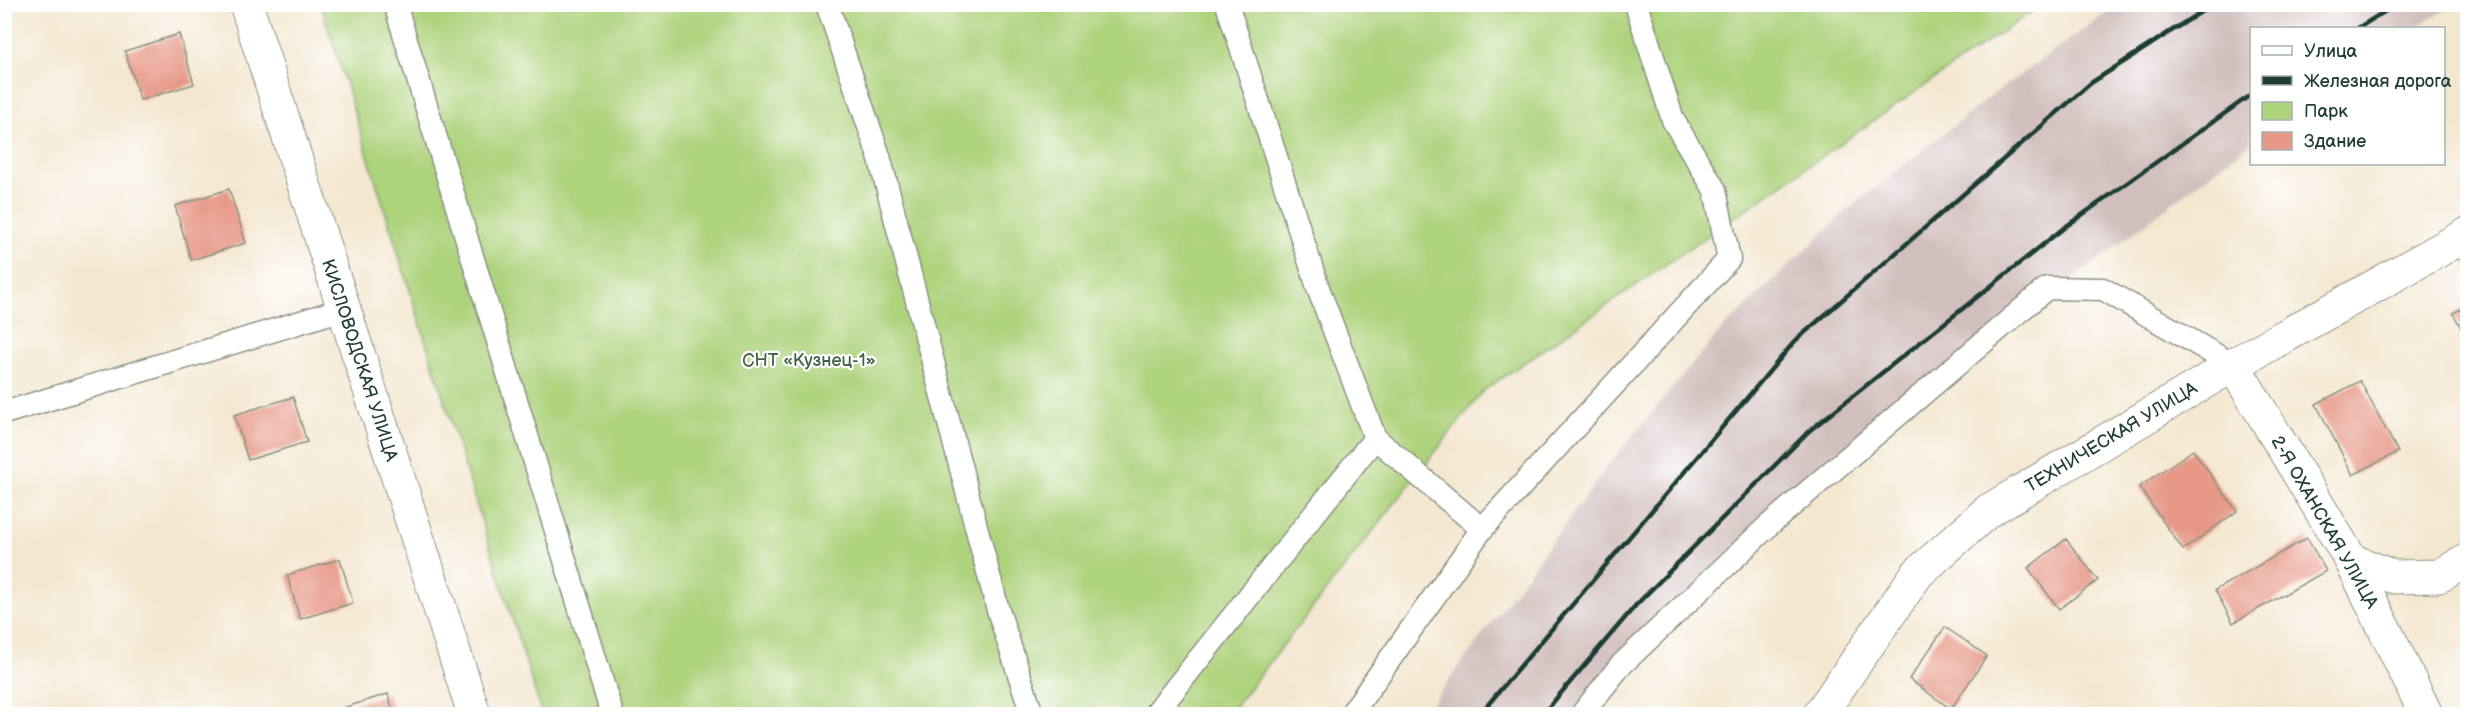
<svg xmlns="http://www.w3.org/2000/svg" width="2472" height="719" viewBox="0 0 2472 719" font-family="'Balsamiq Sans',sans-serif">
<rect width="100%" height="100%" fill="#fff"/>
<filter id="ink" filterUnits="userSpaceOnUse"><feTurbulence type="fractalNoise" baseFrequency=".0167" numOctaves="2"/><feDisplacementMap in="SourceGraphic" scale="12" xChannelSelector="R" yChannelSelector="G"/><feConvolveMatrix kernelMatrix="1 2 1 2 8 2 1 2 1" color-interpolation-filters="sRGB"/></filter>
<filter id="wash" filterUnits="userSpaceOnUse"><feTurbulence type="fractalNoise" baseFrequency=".008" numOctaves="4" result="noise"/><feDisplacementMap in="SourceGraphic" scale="24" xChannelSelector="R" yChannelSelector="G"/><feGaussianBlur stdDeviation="1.35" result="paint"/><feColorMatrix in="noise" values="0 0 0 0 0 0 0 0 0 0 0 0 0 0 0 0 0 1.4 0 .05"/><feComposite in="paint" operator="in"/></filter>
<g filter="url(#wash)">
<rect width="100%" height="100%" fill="#f4e7d0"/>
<!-- industrial -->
<path fill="#d1bfbd" d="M2118,5h339l-45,23h-160l-1,115 -313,239 -185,161 -158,171h-171l183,-247 113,-136 126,-120 149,-118z"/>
<!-- green -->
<path fill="#aed37d" stroke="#668858" stroke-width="1.5" d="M321,5h1720l-558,386 -254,323h-687z"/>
<g id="blocks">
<!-- building -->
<g fill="#e79887">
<path d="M179,34l15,50 -54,16 -15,-49z"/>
<path d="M229,189l17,54 -55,17 -16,-54z"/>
<path d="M2468,305v36l-15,-28z"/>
<path d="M2360,381l38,71 -45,23 -37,-71z"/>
<path d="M293,397l14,45 -59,18 -14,-45z"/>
<path d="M2193,450l44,61 -54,39 -44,-63z"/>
<path d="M2307,538l19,33 -93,52 -18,-33z"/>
<path d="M2066,539l32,41 -39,29 -31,-41z"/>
<path d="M340,559l13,44 -53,16 -13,-44z"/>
<path d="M1945,627l42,29 -36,53 -42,-30z"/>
<path d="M388,694l6,20h-57l-1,-4z"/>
</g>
</g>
</g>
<g filter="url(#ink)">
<use href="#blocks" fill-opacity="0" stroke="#8a9282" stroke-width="1.5"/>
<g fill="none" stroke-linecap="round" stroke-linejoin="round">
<!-- lane casing -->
<g stroke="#8a9282" stroke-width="25">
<g id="lane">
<path d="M395,4l217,710"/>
<path d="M827,4l52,152 119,454 34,104"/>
<path d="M1227,4l91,284 57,150 107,91"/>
<path d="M4,413l339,-104"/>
<path d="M1155,714l220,-276"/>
<path d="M1351,714l131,-185 247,-270 -14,-69 -42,-70 -37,-116"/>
<path d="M1582,714l38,-48 149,-141 278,-237 56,1 130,76"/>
</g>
</g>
<!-- street casing -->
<g stroke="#8a9282" stroke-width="35">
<g id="street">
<path d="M246,4l228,710"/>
<path d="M2233,365l118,195 75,154"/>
<path d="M2351,560l43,17 45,-1 29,-16"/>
<path d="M1820,714l97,-140 71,-63 245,-146 235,-131"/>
</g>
</g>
<!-- lane -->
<use href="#lane" stroke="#fff" stroke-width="22"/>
<!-- street -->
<use href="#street" stroke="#fff" stroke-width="33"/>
<!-- rail -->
<g stroke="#1f3d34" stroke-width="4.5">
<path d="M2358,28l39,-24"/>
<path d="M1480,714l315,-373 296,-258 122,-79"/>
<path d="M1543,714l93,-109 173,-174 256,-204 187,-133"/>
</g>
</g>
</g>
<g text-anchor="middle" stroke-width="4.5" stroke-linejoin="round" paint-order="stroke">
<!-- street labels -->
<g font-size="18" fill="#1f3d34" stroke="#fff">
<text transform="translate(360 360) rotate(72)" y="6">КИСЛОВОДСКАЯ УЛИЦА</text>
<text transform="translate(2111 437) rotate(-31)" y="6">ТЕХНИЧЕСКАЯ УЛИЦА</text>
<text transform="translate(2325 522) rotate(60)" y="6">2-Я ОХАНСКАЯ УЛИЦА</text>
</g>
<!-- park labels -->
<g font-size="18" fill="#436246" stroke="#fff">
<text x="809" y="366">СНТ «Кузнец-1»</text>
</g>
</g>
<!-- margin -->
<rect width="2472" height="719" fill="none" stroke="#fff" stroke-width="24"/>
<!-- legend -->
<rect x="2250" y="27" width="195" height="138" fill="#ffffff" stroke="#a5b1ae" stroke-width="1.5"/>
<rect x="2262" y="46" width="30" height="9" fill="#ffffff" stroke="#a5b1ae" stroke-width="1.5"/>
<text x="2304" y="57" font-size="18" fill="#1f3d34">Улица</text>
<rect x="2262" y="76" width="30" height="9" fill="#1f3d34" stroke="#a5b1ae" stroke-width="1.5"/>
<text x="2304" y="87" font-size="18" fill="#1f3d34">Железная дорога</text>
<rect x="2262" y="102" width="30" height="18" fill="#aed37d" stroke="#a5b1ae" stroke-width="1.5"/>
<text x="2304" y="117" font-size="18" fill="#1f3d34">Парк</text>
<rect x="2262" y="132" width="30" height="18" fill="#e79887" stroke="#a5b1ae" stroke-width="1.5"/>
<text x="2304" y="147" font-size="18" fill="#1f3d34">Здание</text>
</svg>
